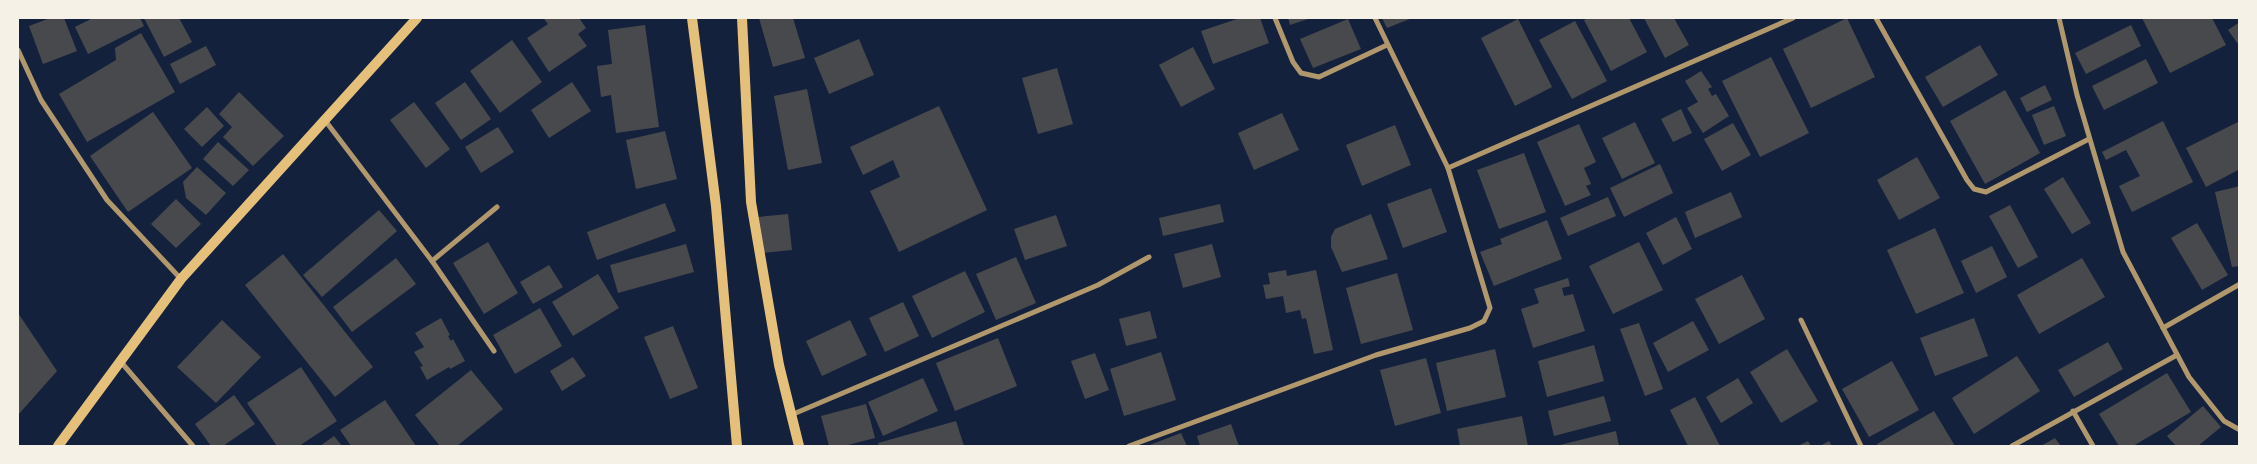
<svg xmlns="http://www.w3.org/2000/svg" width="2257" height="464" viewBox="0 0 2257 464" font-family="Commissioner,sans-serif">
<rect width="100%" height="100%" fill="#14213d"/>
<!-- building -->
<g fill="#48494c">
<path d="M50,18h14l13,33 -34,13 -14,-38z"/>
<path d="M93,18h47l4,8 -56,28 -13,-27z"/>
<path d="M144,18h35l13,24 -28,15z"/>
<path d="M546,18h33l7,10 -8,6 9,12 -38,26 -22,-34 21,-14 -4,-5z"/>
<path d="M759,18h34l12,40 -32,9z"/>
<path d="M1240,18h20l9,25 -56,21 -12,-33z"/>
<path d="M1288,18h23l-21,7z"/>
<path d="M1382,18h30l-25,10z"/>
<path d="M1589,18h40l18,34 -36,19 -27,-51z"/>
<path d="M1644,18h30l15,27 -24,13z"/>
<path d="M1847,18l28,59 -64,31 -28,-59z"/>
<path d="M2142,18h70l14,27 -56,28z"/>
<path d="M1348,19l13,30 -48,19 -13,-29z"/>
<path d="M1518,19l34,68 -37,19 -34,-68z"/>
<path d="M1575,21l32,60 -35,18 -33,-59z"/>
<path d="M2240,22v25l-12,-17z"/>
<path d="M645,25l14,102 -43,6 -5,-38 -10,2 -4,-31 15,-2 -4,-34z"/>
<path d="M2131,25l10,21 -55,28 -11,-21z"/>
<path d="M141,33l34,59 -88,50 -28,-48 57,-34 -1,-12z"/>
<path d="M859,39l15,36 -45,19 -15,-36z"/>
<path d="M512,40l30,42 -42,31 -30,-42z"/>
<path d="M1980,45l18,30 -55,32 -18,-30z"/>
<path d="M206,46l10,19 -36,19 -10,-20z"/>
<path d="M1193,47l22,42 -34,18 -22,-42z"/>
<path d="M1771,57l38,76 -49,24 -38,-76z"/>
<path d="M2146,59l12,24 -54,27 -12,-24z"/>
<path d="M1057,68l16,56 -35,10 -16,-56z"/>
<path d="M1701,71l11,16 -4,2 4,7 4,-2 13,22 -26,17 -16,-25 11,-6 -13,-21z"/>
<path d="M465,82l26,37 -30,21 -26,-37z"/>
<path d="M572,82l19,29 -42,27 -18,-28z"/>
<path d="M2045,85l7,15 -25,12 -7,-14z"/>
<path d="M807,89l15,74 -34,7 -14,-74z"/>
<path d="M2005,90l35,63 -55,31 -35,-63z"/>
<path d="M239,92l45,44 -31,30 -30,-29 9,-10 -13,-13z"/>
<path d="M414,102l36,47 -24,19 -36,-48z"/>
<path d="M939,106l48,104 -88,42 -29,-61 30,-14 -7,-17 -30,15 -13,-28z"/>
<path d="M2054,106l12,30 -22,9 -12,-30z"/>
<path d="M207,107l17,19 -22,21 -18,-18z"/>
<path d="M1681,109l11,24 -19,9 -12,-23z"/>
<path d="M153,112l39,56 -64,44 -38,-56z"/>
<path d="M1282,113l17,37 -45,20 -16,-37z"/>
<path d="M2163,121l30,61 -61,30 -13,-26 21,-10 -14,-26 -20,10 -4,-8z"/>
<path d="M2240,121v48l-34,18 -20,-39z"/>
<path d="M1635,122l20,41 -33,16 -20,-41z"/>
<path d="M1733,123l18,32 -29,16 -18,-32z"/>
<path d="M1579,124l17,38 -12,6 7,16 -5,2 5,9 -26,11 -28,-64z"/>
<path d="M1395,125l16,40 -49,21 -16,-41z"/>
<path d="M498,127l16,25 -33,21 -16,-26z"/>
<path d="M665,131l12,48 -41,10 -10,-49z"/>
<path d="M218,142l31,28 -16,16 -30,-27z"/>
<path d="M1524,153l22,59 -47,17 -22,-59z"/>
<path d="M1917,157l23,41 -41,22 -22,-40z"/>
<path d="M1660,164l13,29 -49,24 -14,-29z"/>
<path d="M197,167l29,26 -20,22 -20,-17 -3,-16z"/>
<path d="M2063,177l28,46 -19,11 -28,-45z"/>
<path d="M2240,186v80l-8,1 -17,-75z"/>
<path d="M1431,188l16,44 -44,16 -16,-44z"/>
<path d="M1731,192l11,25 -47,21 -10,-26z"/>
<path d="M1608,197l8,19 -48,20 -8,-18z"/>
<path d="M176,199l25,25 -25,24 -25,-24z"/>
<path d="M665,203l11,28 -79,29 -10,-28z"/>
<path d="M1220,204l4,18 -61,14 -4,-18z"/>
<path d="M2010,205l28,52 -20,11 -29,-52z"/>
<path d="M379,210l18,21 -75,66 -19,-22z"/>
<path d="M788,214l4,36 -31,3 -3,-36z"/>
<path d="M1371,214l17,45 -46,13 -11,-25v-10l4,-8z"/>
<path d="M1056,215l11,31 -42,14 -11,-31z"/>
<path d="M1676,217l16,32 -29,16 -17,-32z"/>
<path d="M1547,220l15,39 -68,27 -14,-34 22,-8 -2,-5z"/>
<path d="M2197,223l31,52 -26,15 -31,-52z"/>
<path d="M1935,228l29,65 -48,21 -29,-64z"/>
<path d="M488,242l30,51 -34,21 -31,-51z"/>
<path d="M1639,242l24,48 -50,24 -24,-48z"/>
<path d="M686,244l8,28 -76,21 -8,-28z"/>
<path d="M1212,244l9,33 -38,11 -9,-34z"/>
<path d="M1992,246l15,31 -31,16 -15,-32z"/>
<path d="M283,254l90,113 -38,30 -90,-112z"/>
<path d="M1016,257l20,46 -40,17 -20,-46z"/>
<path d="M396,258l20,26 -64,48 -19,-25z"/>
<path d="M2082,258l23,39 -66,37 -22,-39z"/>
<path d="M549,265l14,22 -30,17 -13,-22z"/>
<path d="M1286,270l1,6 29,-6 17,80 -19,4 -8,-36 -4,1 -2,-9 -14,3 -3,-17 -17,3 -3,-14 7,-1 -2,-11z"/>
<path d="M965,271l20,41 -53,26 -20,-42z"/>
<path d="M1397,273l16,57 -52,14 -15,-56z"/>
<path d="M598,274l21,34 -46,28 -21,-34z"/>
<path d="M1742,275l23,44 -46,25 -24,-45z"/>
<path d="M1568,278l2,8 -8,2 2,8 9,-2 12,37 -52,17 -12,-39 18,-6 -5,-14z"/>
<path d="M903,302l16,34 -34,16 -16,-34z"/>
<path d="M540,308l22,38 -47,28 -22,-39z"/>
<path d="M1150,311l7,27 -31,8 -7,-27z"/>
<path d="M18,313l39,58 -39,44z"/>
<path d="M441,318l9,17 -2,1 3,5 2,-2 12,22 -15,8 -1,-2 -22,13 -7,-13 3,-1 -9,-14 10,-5 -9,-14z"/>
<path d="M1974,318l14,38 -53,20 -15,-38z"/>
<path d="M222,320l39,37 -45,46 -39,-36z"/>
<path d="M850,320l17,35 -45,21 -16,-35z"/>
<path d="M1693,321l16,29 -41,22 -15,-29z"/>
<path d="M1639,323l24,66 -18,7 -25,-67z"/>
<path d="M673,326l25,62 -28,11 -26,-62z"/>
<path d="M998,338l19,48 -62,25 -19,-48z"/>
<path d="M2108,342l15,27 -49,28 -16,-27z"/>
<path d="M1594,345l10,36 -57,16 -9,-36z"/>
<path d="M1495,349l11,48 -59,14 -11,-48z"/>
<path d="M1787,349l31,52 -37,22 -31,-51z"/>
<path d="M1161,352l15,48 -52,16 -14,-47z"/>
<path d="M1095,353l14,37 -24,9 -14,-38z"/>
<path d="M2017,356l23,35 -66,43 -22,-36z"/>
<path d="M573,357l13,19 -24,15 -12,-20z"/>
<path d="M1426,358l15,55 -46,13 -15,-56z"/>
<path d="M1892,361l27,49 -50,27 -27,-48z"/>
<path d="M301,367l36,54 -38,25h-22l-30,-43z"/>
<path d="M471,370l32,39 -46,37h-17l-25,-31z"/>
<path d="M2167,373l24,39 -58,34h-14l-20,-32z"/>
<path d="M923,378l15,33 -55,25 -15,-34z"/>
<path d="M1738,378l15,25 -32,20 -15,-26z"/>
<path d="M234,395l21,29 -32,22h-12l-16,-22z"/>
<path d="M1604,396l7,25 -57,15 -6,-25z"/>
<path d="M1695,397l25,49h-32l-18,-36z"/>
<path d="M385,400l31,46h-65l-11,-16z"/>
<path d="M866,404l9,34 -31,8h-15l-8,-30z"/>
<path d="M2203,406l18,21 -23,19h-22l-9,-10z"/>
<path d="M1934,411l21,35h-77l-1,-2z"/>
<path d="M1522,416l6,30h-68l-3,-17z"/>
<path d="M956,421l8,25h-85l-1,-3z"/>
<path d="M1231,424l8,22h-39l-3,-10z"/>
<path d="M1616,431l3,15h-63z"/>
<path d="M1181,433l6,13h-40z"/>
<path d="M334,436l8,10h-22z"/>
<path d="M2055,438l6,8h-20z"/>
<path d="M1808,441l3,5h-13z"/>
<path d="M1829,441l3,5h-12z"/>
</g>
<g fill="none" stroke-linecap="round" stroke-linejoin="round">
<!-- minor -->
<g stroke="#b1986c" stroke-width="5">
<path d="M1275,18l18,44 8,11 18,4 68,-32"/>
<path d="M1876,18l91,162 7,9 12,3 103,-53"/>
<path d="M2059,18l18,77 46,157 66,125 35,44 16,9"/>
<path d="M18,50l23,50 66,100 74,79"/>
<path d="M324,119l108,142 62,90"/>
<path d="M1448,168l345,-150"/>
<path d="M432,261l65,-54"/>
<path d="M1801,320l60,126"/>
<path d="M2163,328l77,-44"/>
<path d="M121,362l72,84"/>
<path d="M2073,411l20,35"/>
<path d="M791,415l307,-130 51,-28"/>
<path d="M1129,446l247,-91 94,-27 14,-7 6,-13 -42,-140 -73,-150"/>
<path d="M2012,446l165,-91"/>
</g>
<!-- secondary -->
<g stroke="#e5c07b" stroke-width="10">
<path d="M692,18l24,188 21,240"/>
<path d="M742,18l9,184 28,163 20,81"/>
<path d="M58,446l123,-167 236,-261"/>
</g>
</g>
<!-- border -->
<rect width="2257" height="464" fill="none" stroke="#f6f1e7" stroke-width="38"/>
</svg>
